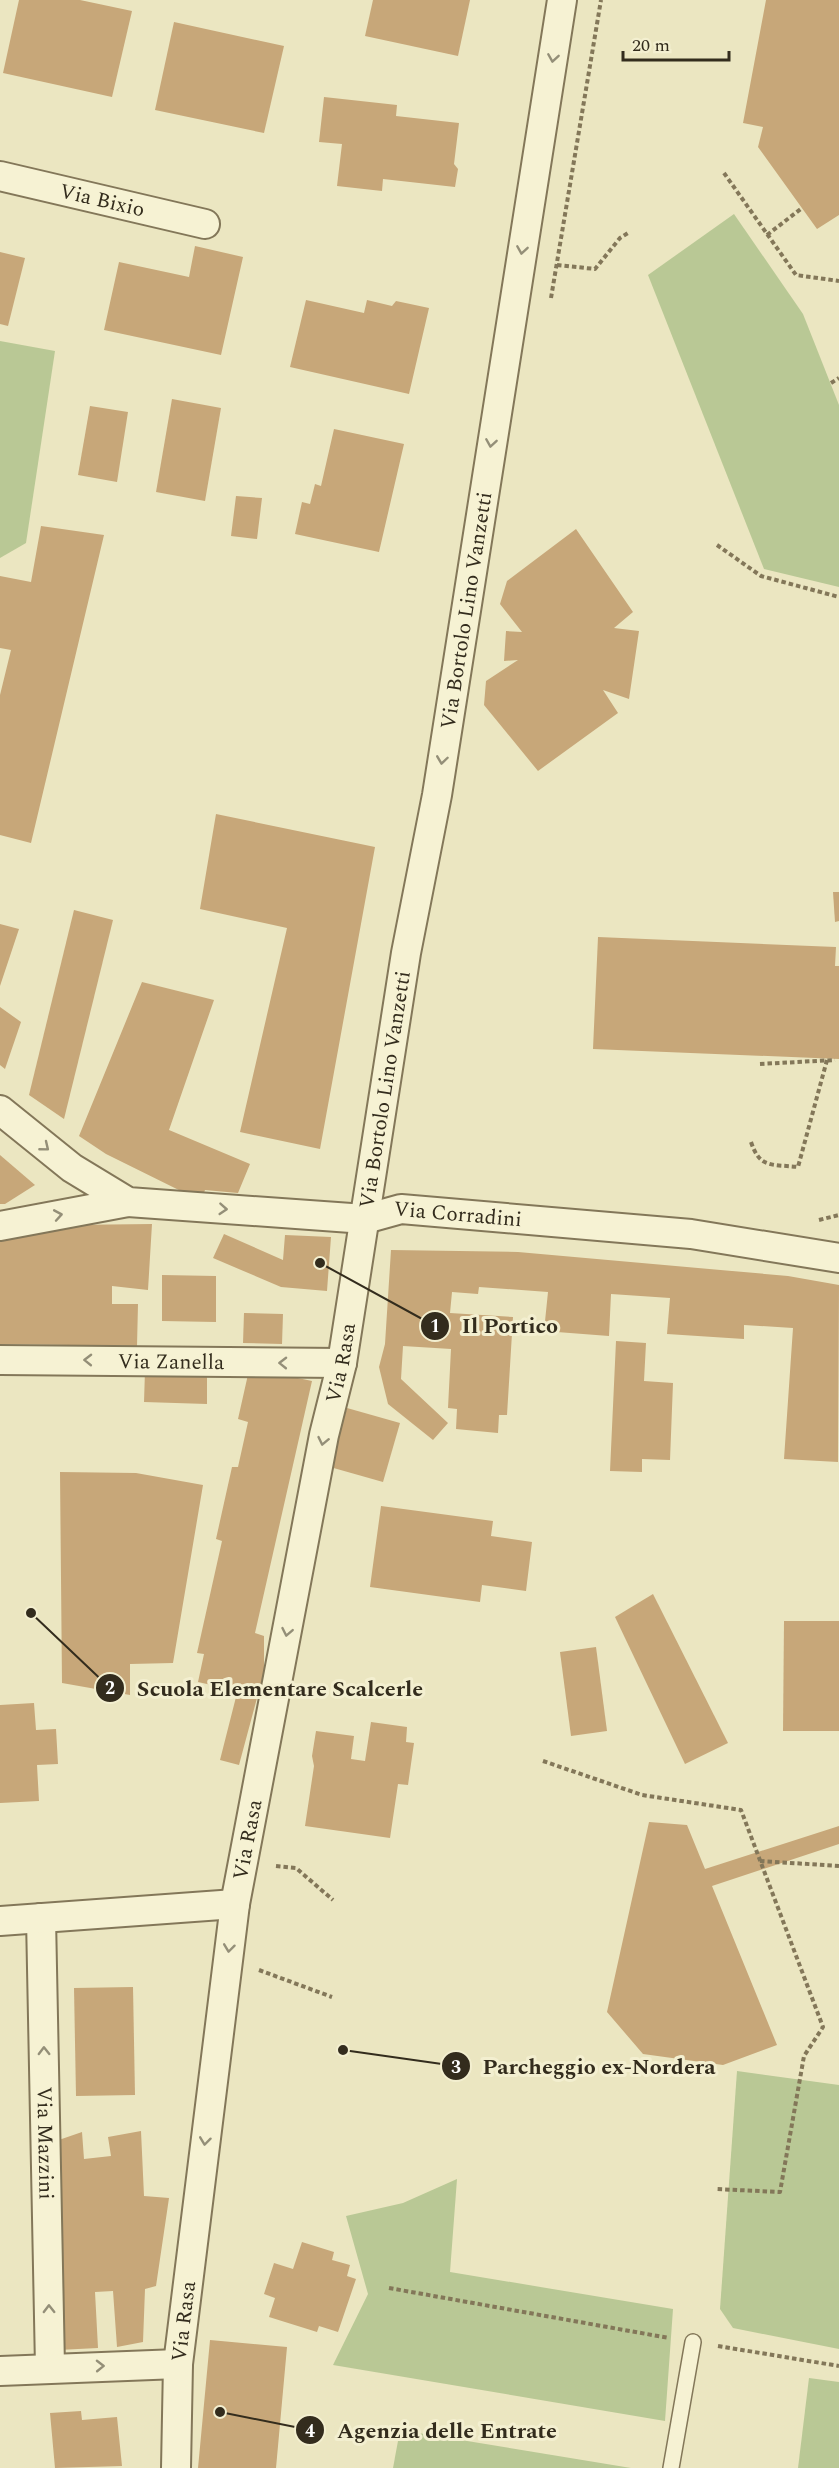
<svg xmlns="http://www.w3.org/2000/svg" width="839" height="2468" viewBox="0 0 839 2468" font-family="Spectral,serif">
<rect width="100%" height="100%" fill="#ebe6c1"/>
<!-- green -->
<g fill="#b9c895">
<path d="M734,214l69,100 36,91v182l-75,-18 -116,-294z"/>
<path d="M0,341l55,10 -29,192 -26,15z"/>
<path d="M737,2071l102,14v264l-106,-21 -13,-19z"/>
<path d="M457,2179l-7,93 223,37 -8,112 -332,-56 35,-71 -22,-78 57,-13z"/>
<path d="M809,2378l30,4v86h-41z"/>
<path d="M400,2430l231,38h-238z"/>
</g>
<!-- building -->
<g fill="#c7a779">
<path d="M19,0h61l52,11 -20,86 -109,-24z"/>
<path d="M373,0h97l-12,56 -93,-20z"/>
<path d="M766,0h73v215l-22,14 -59,-82 5,-20 -20,-4z"/>
<path d="M174,22l110,24 -20,87 -109,-23z"/>
<path d="M324,97l73,8 -1,11 63,7 -5,41 4,5 -3,18 -72,-8 -1,12 -45,-5 5,-42 -23,-2z"/>
<path d="M195,246l48,11 -22,98 -117,-25 15,-68 70,15z"/>
<path d="M0,252l25,6 -17,68 -8,-2z"/>
<path d="M306,300l58,13 3,-13 25,6 4,-5 33,7 -20,86 -119,-27z"/>
<path d="M172,399l49,9 -16,93 -49,-9z"/>
<path d="M90,406l38,6 -11,70 -39,-7z"/>
<path d="M334,429l70,15 -25,108 -84,-18 7,-32 8,2 5,-20 6,2z"/>
<path d="M236,496l26,2 -5,41 -26,-3z"/>
<path d="M41,526l63,9 -73,308 -31,-8v-140l11,-45 -11,-2v-72l31,6z"/>
<path d="M576,529l57,83 -19,16 25,3 -10,68 -26,-9 15,23 -80,58 -54,-66 2,-24 32,-21 -14,1 2,-30 16,1 -22,-28 7,-23z"/>
<path d="M216,814l159,33 -55,302 -80,-17 47,-204 -87,-19z"/>
<path d="M833,892h6v29l-4,1z"/>
<path d="M74,910l39,10 -49,199 -35,-24z"/>
<path d="M0,924l19,5 -19,57z"/>
<path d="M598,937l238,10 -1,19h4v93l-246,-10z"/>
<path d="M142,982l72,18 -45,130 81,34 -12,29 -33,-3 -3,8h-7l-89,-44 -27,-18z"/>
<path d="M0,1007l21,15 -16,47 -5,-4z"/>
<path d="M0,1155l35,30 -30,19h-5z"/>
<path d="M152,1224l-4,66 -36,-4v18h26l-1,42 -137,-2v-109l68,-10z"/>
<path d="M224,1234l59,26 2,-25 46,2 -4,54 -46,-4 -68,-29z"/>
<path d="M391,1250l127,2 270,24 51,9 -1,177 -54,-3 9,-131 -49,-3v14l-77,-5 3,-36 -59,-4 -2,42 -65,-5 4,-39 -69,-5 -1,7 -26,-2 -2,21 63,4 -6,98h-8l-1,18 -42,-4 1,-20 -9,-1 3,-59 -48,-3 -2,33 47,44 -15,17 -45,-36 -9,-37 6,-23z"/>
<path d="M162,1275l54,1v46l-54,-1z"/>
<path d="M244,1313l39,1 -1,30 -39,-1z"/>
<path d="M616,1341l30,2 -2,38 29,2 -3,77 -28,-1v13l-32,-1z"/>
<path d="M249,1370h11l52,11 -57,252 9,3v36l-25,93 -19,-5 16,-63 -7,-8 -31,-7 6,-28 -7,-1 25,-112 -6,-2 16,-72h6l10,-45 -10,-3z"/>
<path d="M145,1371l62,1v32l-63,-2z"/>
<path d="M347,1408l53,15 -17,59 -53,-15z"/>
<path d="M60,1472l76,1 67,12 -30,178 -43,1v31l-68,-12z"/>
<path d="M381,1506l112,15 -2,15 41,6 -6,49 -44,-6 -2,17 -110,-15z"/>
<path d="M653,1594l75,149 -43,21 -70,-147z"/>
<path d="M784,1621h55v110h-56z"/>
<path d="M596,1647l11,84 -36,5 -11,-84z"/>
<path d="M34,1703l2,27 20,-1 2,35 -21,1 2,36 -39,2v-98z"/>
<path d="M371,1722l36,5 -1,15 8,1 -6,42 -10,-1 -8,54 -85,-12 9,-60 -2,-10 4,-25 38,5 -3,23 14,2z"/>
<path d="M649,1822l38,3 18,44 134,-43v18l-127,42 65,159 -54,20 -80,-11 -36,-42z"/>
<path d="M133,1987l2,108 -59,1 -2,-108z"/>
<path d="M141,2131l3,65 25,2 -13,88 -11,3 -2,53 -26,5 -4,-56 -18,1 3,56 -40,2 -5,-208 29,-10 2,27 27,-3 -3,-19z"/>
<path d="M302,2242l32,10 -2,8 18,5 -3,11 9,3 -18,53 -19,-6 -2,6 -48,-15 6,-19 -11,-4 10,-31 19,6z"/>
<path d="M210,2340l77,7 -11,121h-78z"/>
<path d="M81,2411l1,9 35,-3 5,49 -67,2 -5,-55z"/>
</g>
<g fill="none" stroke-linecap="round" stroke-linejoin="round">
<!-- service casing -->
<g stroke="#837759" stroke-width="18">
<path id="service" d="M671,2468l22,-126"/>
</g>
<!-- minor casing -->
<g stroke="#837759" stroke-width="32">
<g id="minor">
<path id="s1" d="M0,176l205,48"/>
<path id="s2" d="M0,1110l72,58 56,34 237,17 36,-10 290,25 148,24"/>
<path d="M0,1226l128,-24"/>
<path id="s3" d="M0,1360l342,3"/>
<path id="s4" d="M41,1918l9,449"/>
<path d="M0,1921l235,-17"/>
<path d="M0,2371l178,-7"/>
<path id="s5" d="M176,2468l2,-104 57,-460 89,-469 18,-72 64,-410 31,-158 125,-795"/>
</g>
</g>
<!-- path -->
<g stroke="#837759" stroke-width="4" stroke-dasharray="4.5 3" stroke-linecap="butt">
<path d="M724,173l72,102 43,6"/>
<path d="M767,235l35,-27"/>
<path d="M557,265l38,4 25,-31 8,-5"/>
<path d="M551,298l50,-298"/>
<path d="M831,383l8,-5"/>
<path d="M717,545l44,31 78,21"/>
<path d="M760,1064l75,-4"/>
<path d="M751,1142c9,27 21,22 47,25l29,-107"/>
<path d="M819,1220l20,-5"/>
<path d="M543,1761l99,34 99,15 82,217 -19,29 -24,136 -64,-3"/>
<path d="M760,1861l79,5"/>
<path d="M276,1866l20,2 37,32"/>
<path d="M259,1970l73,27"/>
<path d="M389,2288l280,50"/>
<path d="M718,2346l121,20"/>
</g>
<!-- service -->
<use href="#service" stroke="#f6f2d3" stroke-width="15"/>
<!-- minor -->
<use href="#minor" stroke="#f6f2d3" stroke-width="28"/>
</g>
<!-- one-way arrows -->
<defs><path id="oneway-chevron" d="M-2-3.5L2.5 0L-2 3.5" fill="none" stroke-width="1.6" stroke-linecap="round" stroke-linejoin="round" transform="scale(1.5)"/></defs>
<g stroke="#948f78">
<use href="#oneway-chevron" transform="translate(553 58) rotate(99)"/>
<use href="#oneway-chevron" transform="translate(522 250) rotate(99)"/>
<use href="#oneway-chevron" transform="translate(491 443) rotate(99)"/>
<use href="#oneway-chevron" transform="translate(442 760) rotate(98)"/>
<use href="#oneway-chevron" transform="translate(45 1147) rotate(39)"/>
<use href="#oneway-chevron" transform="translate(223 1209) rotate(4)"/>
<use href="#oneway-chevron" transform="translate(58 1215) rotate(-10)"/>
<use href="#oneway-chevron" transform="translate(88 1360) rotate(-179)"/>
<use href="#oneway-chevron" transform="translate(283 1363) rotate(-179)"/>
<use href="#oneway-chevron" transform="translate(323 1441) rotate(102)"/>
<use href="#oneway-chevron" transform="translate(287 1632) rotate(101)"/>
<use href="#oneway-chevron" transform="translate(229 1948) rotate(97)"/>
<use href="#oneway-chevron" transform="translate(44 2051) rotate(-91)"/>
<use href="#oneway-chevron" transform="translate(205 2141) rotate(97)"/>
<use href="#oneway-chevron" transform="translate(49 2309) rotate(-91)"/>
<use href="#oneway-chevron" transform="translate(100 2366) rotate(-1)"/>
</g>
<g text-anchor="middle" stroke-width="6" stroke-linejoin="round" paint-order="stroke">
<!-- street labels -->
<g font-size="21" fill="#332c1d" stroke="#f3efd0">
<text dy="7" stroke="none"><textPath href="#s1" startOffset="105">Via Bixio</textPath></text>
<text dy="7" stroke="none"><textPath href="#s5" startOffset="1882">Via Bortolo Lino Vanzetti</textPath></text>
<text dy="7" stroke="none"><textPath href="#s5" startOffset="1396">Via Bortolo Lino Vanzetti</textPath></text>
<text dy="7" stroke="none"><textPath href="#s2" startOffset="490">Via Corradini</textPath></text>
<text dy="7" stroke="none"><textPath href="#s3" startOffset="171">Via Zanella</textPath></text>
<text dy="7" stroke="none"><textPath href="#s5" startOffset="1119">Via Rasa</textPath></text>
<text dy="7" stroke="none"><textPath href="#s5" startOffset="633">Via Rasa</textPath></text>
<text dy="7" stroke="none"><textPath href="#s4" startOffset="225">Via Mazzini</textPath></text>
<text dy="7" stroke="none"><textPath href="#s5" startOffset="147">Via Rasa</textPath></text>
</g>
</g>
<!-- callouts -->
<path fill="none" stroke="#332c1d" stroke-width="2" d="M320 1263L435 1326M31 1613L110 1688M343 2050L456 2066M220 2412L310 2430"/>
<g fill="#332c1d" stroke="#f3efd0" stroke-width="2">
<circle cx="320" cy="1263" r="6"/>
<circle cx="31" cy="1613" r="6"/>
<circle cx="343" cy="2050" r="6"/>
<circle cx="220" cy="2412" r="6"/>
<circle cx="435" cy="1326" r="15"/>
<circle cx="110" cy="1688" r="15"/>
<circle cx="456" cy="2066" r="15"/>
<circle cx="310" cy="2430" r="15"/>
</g>
<g font-size="18" text-anchor="middle" font-weight="bold" fill="#fff">
<text x="435" y="1332">1</text>
<text x="110" y="1694">2</text>
<text x="456" y="2073">3</text>
<text x="310" y="2437">4</text>
</g>
<g font-size="22" text-anchor="middle" font-weight="bold" fill="#332c1d" stroke="#f3efd0" stroke-width="6" stroke-linejoin="round" paint-order="stroke">
<text x="510" y="1333">Il Portico</text>
<text x="280" y="1696">Scuola Elementare Scalcerle</text>
<text x="599" y="2074">Parcheggio ex-Nordera</text>
<text x="447" y="2438">Agenzia delle Entrate</text>
</g>
<!-- scale -->
<path d="M623 51v9h106v-9" fill="none" stroke="#332c1d" stroke-width="3"/>
<text x="632" y="51" font-size="18" fill="#332c1d" stroke="#f3efd0" stroke-width="4.5" paint-order="stroke">20 m</text>
</svg>
